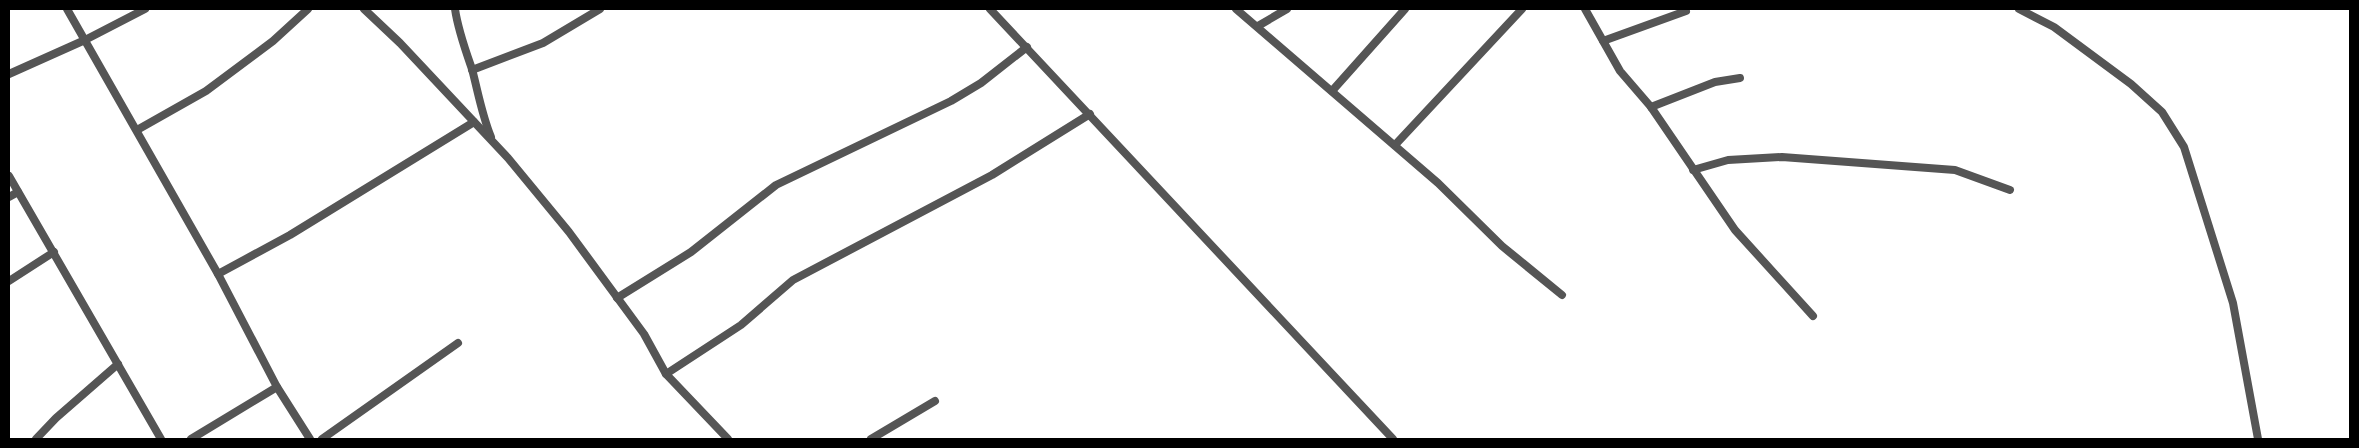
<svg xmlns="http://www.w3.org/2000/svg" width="2359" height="448" viewBox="0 0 2359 448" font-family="'Space Grotesk',sans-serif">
<rect width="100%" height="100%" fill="#fff"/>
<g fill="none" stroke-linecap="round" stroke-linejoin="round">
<!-- street -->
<g stroke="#555" stroke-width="8">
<path d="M67,9l151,265 59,113 33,52"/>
<path d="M364,9l36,34 108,115 61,74 75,102 22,40 62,65"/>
<path d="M455,9c3,21 10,40 17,60 6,23 10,46 19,68"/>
<path d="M990,9l403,430"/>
<path d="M1236,9l202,174 64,63 60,49"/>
<path d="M1585,9l35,62 31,36 84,123 78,86"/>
<path d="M2019,9l35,18 77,57 31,28 22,35 49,156 25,136"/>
<path d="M1258,26l29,-17"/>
<path d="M1603,41l83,-30"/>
<path d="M472,70l71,-27 57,-34"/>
<path d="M9,74l76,-34 60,-31"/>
<path d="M1332,91l73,-82"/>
<path d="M1651,107l64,-25 25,-4"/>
<path d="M137,130l69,-39 67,-50 35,-32"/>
<path d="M1395,145l127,-136"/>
<path d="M1693,170l35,-10 54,-3 173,13 55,20"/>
<path d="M9,176l152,263"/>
<path d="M9,197l9,-5"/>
<path d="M218,274l72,-39 184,-113"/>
<path d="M9,281l45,-29"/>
<path d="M617,298l74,-46 85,-67 175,-84 30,-18 46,-36"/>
<path d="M666,374l75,-49 52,-45 199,-105 98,-61"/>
<path d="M36,439l20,-21 62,-54"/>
<path d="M191,439l86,-52"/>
<path d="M322,439l136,-96"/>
<path d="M871,439l64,-38"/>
</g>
</g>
<!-- border -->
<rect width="2359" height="448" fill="none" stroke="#000000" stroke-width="20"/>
</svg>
